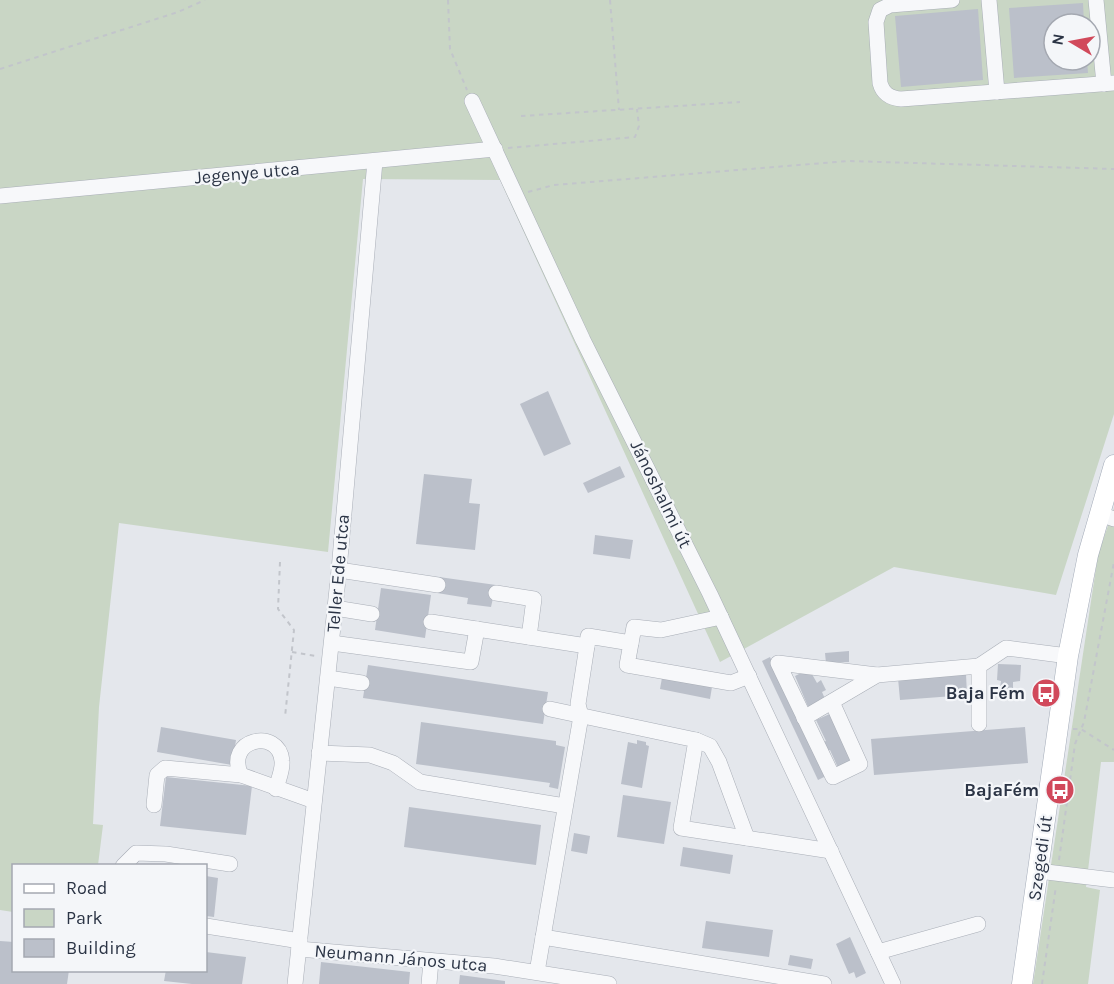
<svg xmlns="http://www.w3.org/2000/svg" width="1114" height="984" viewBox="0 0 1114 984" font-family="Karla,sans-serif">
<rect width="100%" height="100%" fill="#e4e7ec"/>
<!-- green -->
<g fill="#c9d6c5" fill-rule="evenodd">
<path d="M0,0h1114v414l-58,181 -162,-28 -174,95 -220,-482 -137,-1 -35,373 -209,-29 -20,184 -6,117 10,1 -5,40 -84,1 -1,46 -13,-2zM1054,24h36v36h-36z"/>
<path d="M1114,508v254h-13l-15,125 14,3 -12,94h-55l65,-429z"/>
</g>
<!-- building -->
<g fill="#bbc0ca">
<path d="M1083,3l1,21h-30v36h33l1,13 -74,5 -5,-70z"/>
<path d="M978,9l5,71 -82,7 -6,-71z"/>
<path d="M548,391l23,53 -27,12 -24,-52z"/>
<path d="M620,466l5,11 -37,16 -5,-10z"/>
<path d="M424,474l48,5 -3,24 11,1 -5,46 -59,-6z"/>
<path d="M595,535l38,5 -3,19 -37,-5z"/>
<path d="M439,577l57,8 -5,22 -24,-3 1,-6 -31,-5z"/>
<path d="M381,588l50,7 -6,43 -50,-8z"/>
<path d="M849,651v11l-23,1 -1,-10z"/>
<path d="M770,657l56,119 -8,4 -56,-119z"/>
<path d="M998,664l23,1 -1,16 -7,1v7l-13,-1 1,-7 -4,-1z"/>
<path d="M368,665l180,27 -5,32 -180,-26z"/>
<path d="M809,669l8,14 4,-3 5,10 -4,2 4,9 -17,8 -14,-33z"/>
<path d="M663,672l50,9 -3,18 -50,-10z"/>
<path d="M966,674l1,21 -67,5 -2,-22z"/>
<path d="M832,713l23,49 -16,8 -9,-20 -5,2 -4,-9 5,-2 -10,-21z"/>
<path d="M421,722l135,19v4l9,2 -7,42 -9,-2 1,-4 -134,-19z"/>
<path d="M161,727l75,13 -4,25 -75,-13z"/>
<path d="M1025,727l3,36 -154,12 -3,-36z"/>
<path d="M637,740l9,2v3l3,1 -7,42 -21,-4 7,-42 9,2z"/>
<path d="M166,777l86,9 -6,49 -86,-9z"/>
<path d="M623,795l48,7 -7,42 -47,-7z"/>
<path d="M409,807l132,18 -5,40 -132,-18z"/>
<path d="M574,833l16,3 -3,18 -16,-3z"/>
<path d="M683,847l50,8 -3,19 -50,-8z"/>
<path d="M206,876l12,2 -4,39 -8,-1z"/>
<path d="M706,921l67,9 -4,27 -67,-9z"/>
<path d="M850,937l16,36 -10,5 -2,-6 -5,2 -13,-30z"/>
<path d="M0,941l14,1v28h55l-2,14h-67z"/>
<path d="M206,952l40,5 -4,27h-50l-28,-3 2,-11h40z"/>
<path d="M790,955l23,4 -2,10 -23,-4z"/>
<path d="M321,962l89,10 -1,12h-90z"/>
<path d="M460,975l45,6v3h-46z"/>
</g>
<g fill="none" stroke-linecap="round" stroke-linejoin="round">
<!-- minor casing -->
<g stroke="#a9aeb7" stroke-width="16">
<g id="minor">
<path d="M952,0l-62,5 -10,5 -4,12 4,61c3,11 10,15 21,16l213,-16"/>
<path d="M989,0l8,92"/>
<path d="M1096,0l8,84"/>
<path d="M472,101l111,239 127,254 183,390"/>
<path d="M0,196l495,-47"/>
<path d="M1100,514l14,5"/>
<path d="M339,570l99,15"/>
<path d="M496,593l38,6 -5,38"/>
<path d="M335,608l37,6"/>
<path d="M721,617l-60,13 -27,-3 -7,38 104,18 18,-7"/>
<path d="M431,622l156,24 -9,58 3,12 -44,256"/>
<path d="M332,643l139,19 6,-33"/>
<path d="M587,646l1,-10 43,7"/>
<path d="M328,678l34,5"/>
<path d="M832,702l28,62 -27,13 -55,-114 99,12"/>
<path d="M550,709l146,31 -15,88 150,23"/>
<path d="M804,718l73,-43 102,-9"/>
<path d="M979,724v-58l27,-18 62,8"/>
<path d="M696,740l14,6 9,16 28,76"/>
<path d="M319,753l51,2 23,8 27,19 145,24"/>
<path d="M241,775c-17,-36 38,-48 41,-14 1,9 -4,19 -6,28"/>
<path d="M154,805l3,-30 8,-7 76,7 73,26"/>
<path d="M123,866l13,-13 30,1 64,10"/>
<path d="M1038,871l76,9"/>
<path d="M206,926l94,15"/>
<path d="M543,937l281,47"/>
<path d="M299,949l195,17 115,18"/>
<path d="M878,952l100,-28"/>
<path d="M295,984l44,-414 36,-409"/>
<path d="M429,984l2,-23"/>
</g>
</g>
<!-- major casing -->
<g stroke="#a3abb8" stroke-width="21">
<path id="major" d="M1022,984l46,-328 20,-101 26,-90"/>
</g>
<!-- path -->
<g stroke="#c2c5cb" stroke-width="2" stroke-dasharray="4.5 4.5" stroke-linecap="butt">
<path d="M448,0l2,49 17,41"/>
<path d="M610,0l9,110"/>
<path d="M0,69l178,-57 27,-12"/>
<path d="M521,116l219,-14"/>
<path d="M508,148l127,-11 4,-11 -2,-17"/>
<path d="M528,192l26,-7 294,-24 266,8"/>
<path d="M280,562l-2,47 16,21 -9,87"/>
<path d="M292,652l24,4"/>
<path d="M1073,729h8l33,21"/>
<path d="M1059,860l16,-116 9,-22 30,-160"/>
<path d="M1042,984l14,-98"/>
</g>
<!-- minor -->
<use href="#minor" stroke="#f7f8fa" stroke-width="15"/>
<!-- major -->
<use href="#major" stroke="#fff" stroke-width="20"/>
</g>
<!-- icons -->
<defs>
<g id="bus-disc" transform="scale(1.5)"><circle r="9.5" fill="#d1495b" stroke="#f4f6f9"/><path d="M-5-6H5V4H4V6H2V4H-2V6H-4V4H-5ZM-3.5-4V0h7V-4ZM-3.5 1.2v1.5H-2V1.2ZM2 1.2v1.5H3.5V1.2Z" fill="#fff"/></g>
</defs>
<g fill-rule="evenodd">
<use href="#bus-disc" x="1046" y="693"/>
<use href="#bus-disc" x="1060" y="790"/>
</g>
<g text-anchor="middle" stroke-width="4.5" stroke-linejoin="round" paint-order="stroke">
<!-- street labels -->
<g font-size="18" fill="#2b3445" stroke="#f4f6f9">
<text transform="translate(247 173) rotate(-5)" y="6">Jegenye utca</text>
<text transform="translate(661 494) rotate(64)" y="6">Jánoshalmi út</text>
<text transform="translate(338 573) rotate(-85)" y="6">Teller Ede utca</text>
<text transform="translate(1040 858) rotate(-82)" y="6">Szegedi út</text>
<text transform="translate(401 958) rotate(5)" y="6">Neumann János utca</text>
</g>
<!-- poi labels -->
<g font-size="18" font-weight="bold" fill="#2b3445" stroke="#f4f6f9" text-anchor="end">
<text x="1025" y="699">Baja Fém</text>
<text x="1039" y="796">BajaFém</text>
</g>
</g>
<!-- legend -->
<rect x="12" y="864" width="195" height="108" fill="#f4f6f9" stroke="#a4a8b1" stroke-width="1.5"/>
<rect x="24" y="884" width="30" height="9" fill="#ffffff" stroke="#a4a8b1" stroke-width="1.5"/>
<text x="66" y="894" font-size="18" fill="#2b3445">Road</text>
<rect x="24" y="909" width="30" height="18" fill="#c9d6c5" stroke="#a4a8b1" stroke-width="1.5"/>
<text x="66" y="924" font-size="18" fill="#2b3445">Park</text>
<rect x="24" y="939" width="30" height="18" fill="#bbc0ca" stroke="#a4a8b1" stroke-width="1.5"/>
<text x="66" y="954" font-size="18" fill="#2b3445">Building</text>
<!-- north arrow -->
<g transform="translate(1072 42) rotate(280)"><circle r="28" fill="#f4f6f9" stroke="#a4a8b1" stroke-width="1.5"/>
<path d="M0-4.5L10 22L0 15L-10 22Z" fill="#d1495b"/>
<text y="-9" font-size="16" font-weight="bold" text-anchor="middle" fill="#2b3445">N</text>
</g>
</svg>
